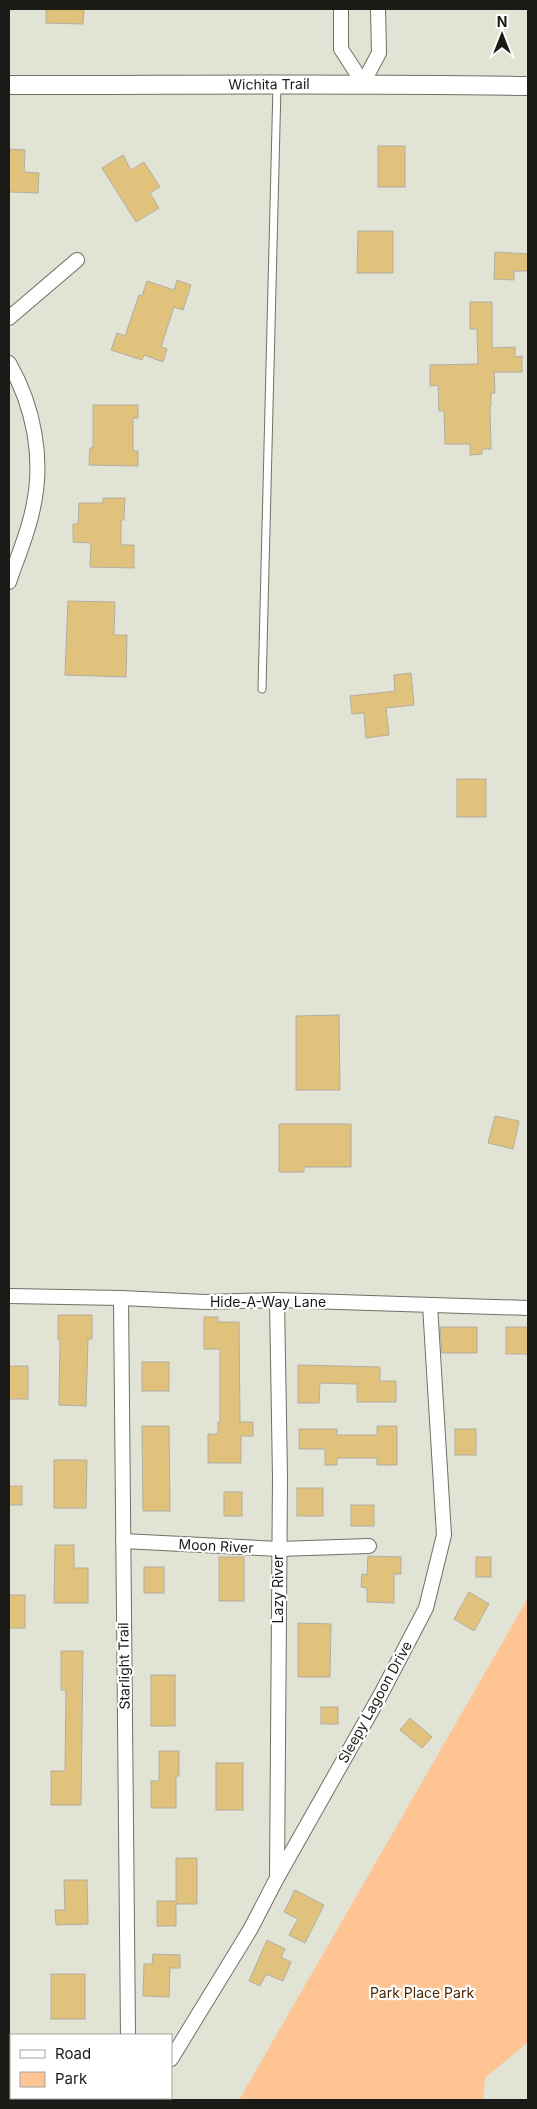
<svg xmlns="http://www.w3.org/2000/svg" width="537" height="2109" viewBox="0 0 537 2109" font-family="Inter,sans-serif">
<rect width="100%" height="100%" fill="#e1e3d5"/>
<!-- green -->
<path fill="#ffc493" d="M528,1598v444l-43,36 -2,22h-244z"/>
<!-- building -->
<g fill="#e0c27c" stroke="#b3aea2">
<path d="M46,9h38l-1,15 -37,-1z"/>
<rect x="378" y="146" width="27" height="41"/>
<path d="M9,149l16,1 -1,22 15,1 -1,20 -29,-1z"/>
<path d="M123,155l8,15 13,-8 16,25 -10,6 9,15 -23,14 -34,-54z"/>
<path d="M358,231h35v42h-36z"/>
<path d="M495,252l33,2v17h-14v9l-20,-1z"/>
<path d="M177,280l14,5 -8,25 -9,-3 -13,40 6,2 -4,13 -19,-7 -2,5 -31,-10 6,-17 8,3 14,-41 3,1 5,-15 27,9z"/>
<path d="M470,302h22v46l23,-1v10l7,-1v16h-28l1,21h-4v13h-1l1,43h-9v5l-12,1v-11h-25l-1,-33h-5l-1,-26 -8,1v-21l48,-1 -1,-35h-7z"/>
<path d="M93,405h45v13h-5v33h5v15l-49,-1 1,-17h3z"/>
<path d="M103,498h22l-1,22h-3v25h13v23l-44,-1 1,-24 -18,-1v-18h5l1,-21h24z"/>
<path d="M68,601l47,1 -1,33h13l-1,42 -61,-2z"/>
<path d="M411,673l3,32 -28,3 3,27 -23,3 -2,-25 -12,1 -2,-18 45,-5 -1,-16z"/>
<rect x="457" y="779" width="29" height="38"/>
<path d="M339,1015l1,75h-44v-74z"/>
<path d="M495,1116l24,5 -6,28 -25,-6z"/>
<path d="M279,1124h72v43h-47v5h-25z"/>
<path d="M58,1315h34v24h-4l-2,67 -27,-1 1,-66h-2z"/>
<path d="M204,1317h14v5h21l1,100h13v14h-12v27h-33v-29h10v-12h2v-73h-16z"/>
<path d="M440,1327h37v26h-35z"/>
<rect x="506" y="1327" width="22" height="27"/>
<rect x="142" y="1362" width="27" height="29"/>
<path d="M298,1365l82,2v14h16v21h-39v-18l-37,-1 -1,20h-21z"/>
<rect x="9" y="1366" width="19" height="33"/>
<path d="M142,1426h27l1,85h-27z"/>
<path d="M377,1426h20v39h-20v-7h-40v7h-12v-16h-26v-20h38v6h40z"/>
<rect x="455" y="1429" width="21" height="26"/>
<path d="M54,1460h33l-1,48h-32z"/>
<rect x="9" y="1486" width="13" height="19"/>
<rect x="297" y="1488" width="26" height="28"/>
<rect x="224" y="1492" width="18" height="24"/>
<rect x="351" y="1505" width="23" height="21"/>
<path d="M55,1545h19v23h14v35h-34z"/>
<path d="M368,1556l33,1v17h-7v29l-27,-1v-14l-6,-1 1,-13 5,1z"/>
<rect x="219" y="1557" width="25" height="44"/>
<rect x="476" y="1557" width="15" height="20"/>
<rect x="144" y="1567" width="20" height="26"/>
<path d="M469,1592l20,12 -15,27 -20,-12z"/>
<rect x="9" y="1595" width="16" height="33"/>
<path d="M298,1623l33,1 -1,53h-32z"/>
<path d="M61,1651h22l-2,154h-30v-34h14l1,-81h-5z"/>
<rect x="151" y="1675" width="24" height="51"/>
<rect x="321" y="1707" width="17" height="17"/>
<path d="M410,1718l22,19 -10,11 -22,-18z"/>
<path d="M159,1751h20v25h-3v32h-25v-27h8z"/>
<rect x="216" y="1763" width="27" height="47"/>
<path d="M176,1858h21v46h-21v22h-19v-25h19z"/>
<path d="M64,1880h23l1,44 -32,1 -1,-15h10z"/>
<path d="M295,1890l29,15 -19,38 -16,-8 9,-16 -14,-7z"/>
<path d="M267,1940l18,9 -4,8 10,5 -8,19 -17,-7 -6,12 -11,-5z"/>
<path d="M153,1954l27,1v13h-10l-1,29 -26,-1 1,-32h8z"/>
<rect x="51" y="1974" width="34" height="45"/>
</g>
<g fill="none" stroke-linecap="round" stroke-linejoin="round">
<!-- service casing -->
<g stroke="#707165" stroke-width="9">
<path id="service" d="M262,689l15,-603"/>
</g>
<!-- minor casing -->
<g stroke="#707165" stroke-width="16">
<g id="minor">
<path d="M341,9v40l22,34"/>
<path d="M363,83l16,-30 -1,-44"/>
<path d="M9,318l68,-58"/>
<path d="M9,363c25,44 35,96 24,145 -5,26 -16,50 -24,74"/>
<path d="M9,1296l112,2 84,4 72,-2 251,8"/>
<path d="M121,1298l7,737"/>
<path d="M277,1300l3,177 -3,400"/>
<path d="M123,1541l156,8 90,-3"/>
<path d="M171,2059l79,-129 27,-52 104,-184 45,-86 18,-73 -14,-230"/>
<path d="M129,2098v2"/>
<path d="M146,2100l2,-2"/>
</g>
</g>
<!-- tertiary casing -->
<g stroke="#707165" stroke-width="20">
<g id="tertiary">
<path id="s1" d="M9,85c173,0 346,-2 519,1"/>
</g>
</g>
<!-- service -->
<use href="#service" stroke="#fff" stroke-width="7"/>
<!-- minor -->
<use href="#minor" stroke="#fff" stroke-width="14"/>
<!-- tertiary -->
<use href="#tertiary" stroke="#fff" stroke-width="18"/>
</g>
<g text-anchor="middle" stroke-width="4.5" stroke-linejoin="round" paint-order="stroke">
<!-- street labels -->
<g font-size="14" fill="#1a1b16" stroke="#fff">
<text dy="5" stroke="none"><textPath href="#s1" startOffset="260">Wichita Trail</textPath></text>
<text x="268" y="1307">Hide-A-Way Lane</text>
<text transform="translate(216 1546) rotate(3)" y="5">Moon River</text>
<text transform="translate(278 1589) rotate(-90)" y="5">Lazy River</text>
<text transform="translate(124 1666) rotate(-91)" y="5">Starlight Trail</text>
<text transform="translate(375 1702) rotate(-61)" y="5">Sleepy Lagoon Drive</text>
</g>
<!-- park labels -->
<g font-size="14" fill="#4b2600" stroke="#fff">
<text x="422" y="1998">Park Place Park</text>
</g>
</g>
<!-- border -->
<rect width="537" height="2109" fill="none" stroke="#1a1b16" stroke-width="20"/>
<!-- legend -->
<rect x="10" y="2034" width="162" height="65" fill="#ffffff" stroke="#a3a4a2"/>
<rect x="20" y="2050" width="25" height="8" fill="#ffffff" stroke="#a3a4a2"/>
<text x="55" y="2059" font-size="15" fill="#1a1b16">Road</text>
<rect x="20" y="2072" width="25" height="15" fill="#ffc493" stroke="#a3a4a2"/>
<text x="55" y="2084" font-size="15" fill="#1a1b16">Park</text>
<!-- north arrow -->
<g transform="translate(502 35)" stroke="#ffffff" stroke-width="4" paint-order="stroke">
<path d="M0-4L9 19L0 12L-9 19Z" fill="#1a1b16"/>
<text y="-8" font-size="14" font-weight="bold" text-anchor="middle" fill="#1a1b16">N</text>
</g>
</svg>
